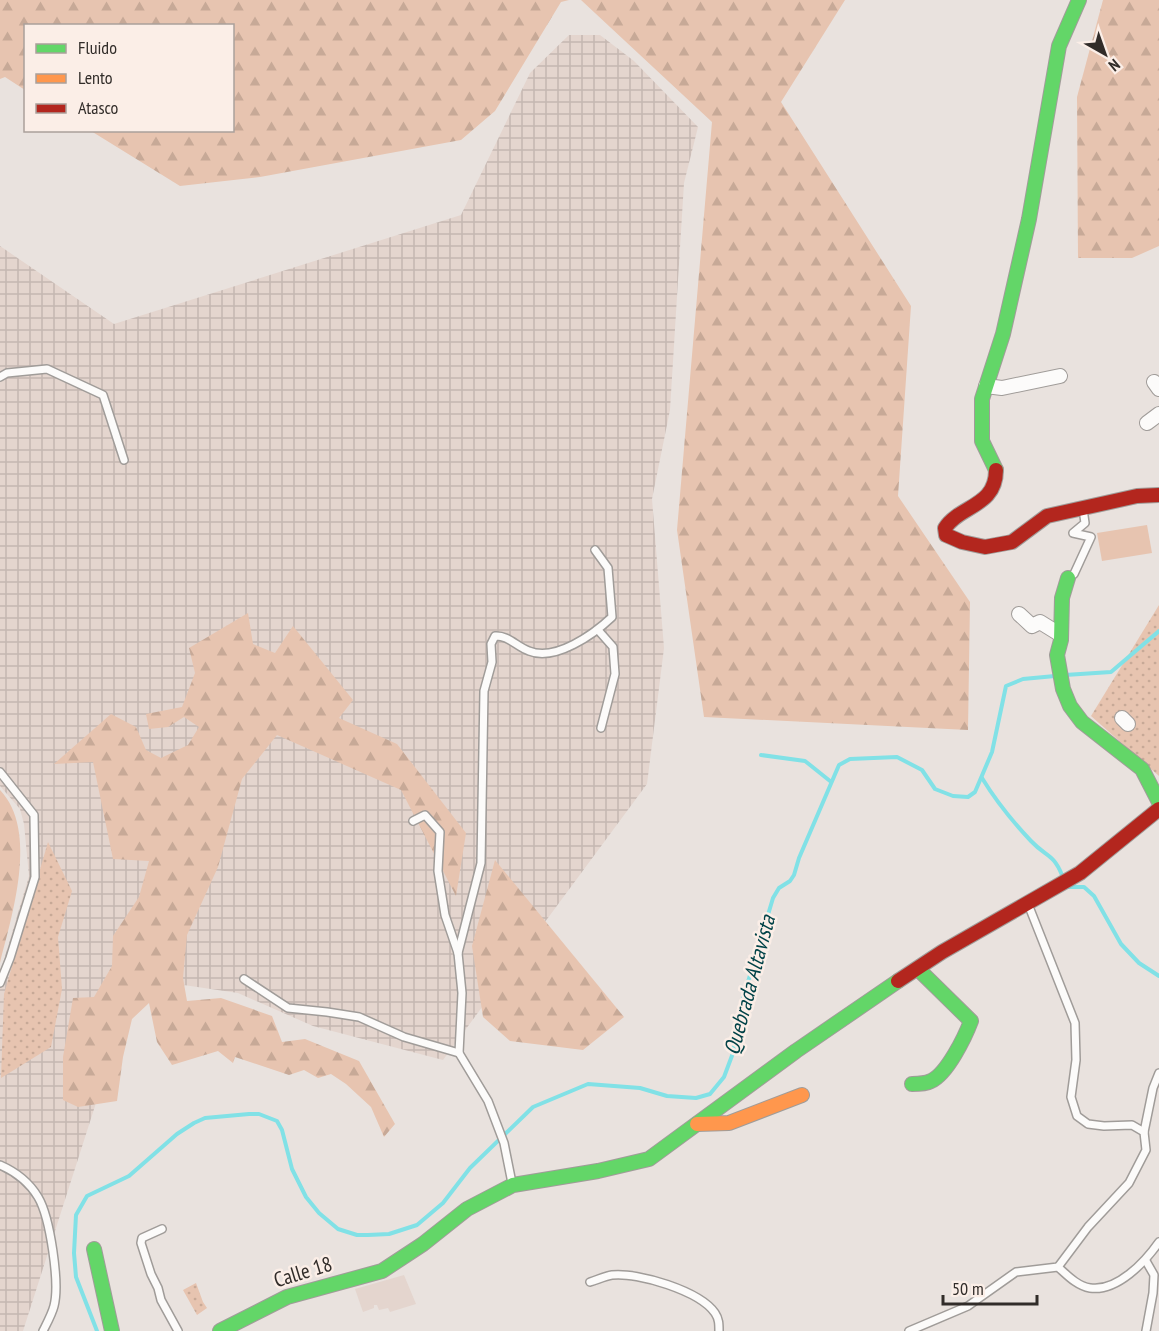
<svg xmlns="http://www.w3.org/2000/svg" width="1159" height="1331" viewBox="0 0 1159 1331" font-family="'PT Sans Narrow',sans-serif">
<defs>
<pattern id="industrial-grid" width="8" height="8" patternUnits="userSpaceOnUse" patternTransform="scale(1.5)"><rect width="8" height="8" fill="#e4d5ce"/><path d="M0 4h8M4 0v8" fill="none" stroke="#c4b7b1"/></pattern>
<pattern id="green-dots" width="8" height="8" patternUnits="userSpaceOnUse" patternTransform="scale(1.5)"><rect width="8" height="8" fill="#e7c4b0"/><path d="M2 2h.1M6 6h.1" fill="none" stroke="#c7a997" stroke-width="1.8" stroke-linecap="round"/></pattern>
<pattern id="forest-firs" width="22" height="20" patternUnits="userSpaceOnUse" patternTransform="scale(1.5)"><rect width="22" height="20" fill="#e7c4b0"/><path d="M5 1l3.5 6h-7zM16 11l3.5 6h-7z" fill="#c7a997"/></pattern>
</defs>
<rect width="100%" height="100%" fill="#e9e2de"/>
<!-- built -->
<path fill="#e4d5ce" d="M404,1275l12,29 -26,8 -2,-4 -9,2 -2,-5h-3v3l-11,4 -8,-23z"/>
<!-- industrial -->
<path fill="url(#industrial-grid)" d="M569,35h31l34,26 64,66 -14,56 -14,227 -18,89 12,149 -17,136 -204,276 -130,-34 -75,-33 -102,-15 -113,353h-23v-358l29,-97 -5,-52 -4,-15 -20,-23v-540l114,78 347,-109 69,-142z"/>
<!-- green -->
<g fill="url(#green-dots)">
<path d="M1159,605v171l-68,-60z"/>
<path d="M48,842l24,49 -14,46 4,52 -11,58 -50,31 3,-84z"/>
<path d="M196,1283l7,19 4,6 -10,7 -14,-25z"/>
</g>
<!-- forest -->
<g fill="url(#forest-firs)">
<path d="M0,0h569l-8,2 -66,109 -34,29 -201,37 -80,9 -89,-55 141,-1v-104h-206l-1,64 -20,-13 -5,2z"/>
<path d="M581,0h264l-64,102 130,204 -13,190 72,106 -2,128 -264,-13 -27,-187 35,-408z"/>
<path d="M1103,0h56v246l-27,12h-54l-1,-161z"/>
<path d="M248,613l5,31 22,9 18,-27 60,74 -14,18 58,26 69,89 -10,63 -55,-106 -124,-55 -35,44 -24,88 -31,68 -4,43 4,23 34,-3 51,18 10,26 23,-3 54,22 36,63 -11,13 -13,-30 -25,-23 -15,-10 -13,4 -14,-8 -15,5 -54,-18 -2,6 -15,-12 -46,14 -15,-23 -8,-39 -17,16 -9,38 -6,44 -39,6 -15,-7v-43l10,-59 21,-1 18,-31 1,-30 26,-39 10,-36 -36,-2 -20,-97 -39,2 57,-50 25,13 10,23 15,8 27,-13 11,-18 -15,-10 -16,10 -19,2 -3,-15 36,-7 13,-34 -6,-25z"/>
<path d="M0,790c39,41 12,125 0,173z"/>
<path d="M495,860l129,157 -41,33 -73,-9 -27,-24 -11,-71z"/>
</g>
<!-- pitch -->
<path fill="#e7c4b0" d="M1147,525l5,28 -50,8 -5,-28z"/>
<g fill="none" stroke-linecap="round" stroke-linejoin="round">
<!-- stream -->
<g stroke="#81e1e6" stroke-width="4">
<path d="M1065,675l46,-3 48,-41"/>
<path d="M761,755l44,6 25,20"/>
<path d="M982,778c14,23 31,44 49,63 15,16 22,12 31,34"/>
<path d="M1068,887h16l10,9 27,48 18,19 20,13"/>
<path d="M97,1331l-21,-54 -2,-24 2,-38 11,-19 42,-20 48,-42 17,-11 11,-5 44,-4h10l18,7 5,9 10,39 14,28 13,16 19,16 19,6h11l21,-1 28,-9 26,-22 27,-35 63,-61 55,-23 52,4 27,8 29,2 14,-4 14,-17 9,-24 9,-51 31,-104 6,-10 11,-7 4,-6 5,-17 40,-93 11,-6 47,-2 25,13 13,19 18,7 15,1 7,-5 17,-40 14,-66 17,-7 32,-3"/>
</g>
<!-- lane casing -->
<g stroke="#a09c99" stroke-width="10">
<g id="lane">
<path d="M0,377l7,-4 40,-4 56,26 21,65"/>
<path d="M1070,577l4,-3 17,-37 -18,-4 12,-10 -2,-14"/>
<path d="M598,630l15,17 2,27 -14,54"/>
<path d="M0,772l34,43 1,62 -25,81 -10,25"/>
<path d="M413,821l12,-6 15,17 -2,39 7,44 13,38 4,40 -3,60 29,48 16,42 8,40"/>
<path d="M458,953l23,-90 3,-172 8,-29 -1,-18 4,-8c13,-1 22,11 34,15 26,11 65,-17 83,-34l-4,-49 -13,-18"/>
<path d="M244,979l44,29 39,4 32,5 45,20 55,16"/>
<path d="M1144,1132l9,-44 6,-15"/>
<path d="M0,1165c16,7 29,17 38,32 12,20 22,86 16,109 -2,8 -7,17 -11,25"/>
<path d="M162,1229l-20,9 -1,5 10,31 7,14 3,12 17,31"/>
<path d="M1146,1261l8,14 -1,18 -7,38"/>
<path d="M1058,1267c9,8 19,19 32,21 27,4 55,-26 69,-46"/>
<path d="M590,1282c7,-2 15,-6 22,-7 26,-3 88,16 103,38 4,6 4,11 4,18"/>
<path d="M909,1331l59,-25 48,-34 42,-5 30,-40 41,-44 17,-33 -2,-18 -12,-7 -28,1 -16,-2 -11,-8 -6,-19 5,-37 -1,-37 -47,-119"/>
</g>
</g>
<!-- street casing -->
<g stroke="#a09c99" stroke-width="16">
<g id="street">
<path d="M1154,382l5,7"/>
<path d="M986,386l16,2 58,-12"/>
<path d="M1147,423l12,-9"/>
<path d="M1019,614l13,12 8,-4 21,13"/>
<path d="M1122,718l6,6"/>
</g>
</g>
<!-- fast casing -->
<g stroke="#a09c99" stroke-width="16">
<g id="fast">
<path d="M996,470l-14,-29v-42l21,-65 26,-115 30,-173 20,-46"/>
<path d="M1068,578l-6,20 -1,42 -4,15 6,34 7,17 12,16 60,47 17,33"/>
<path d="M912,1084c6,0 13,0 19,-3 16,-7 34,-44 40,-60l-53,-52"/>
<path d="M94,1249l18,82"/>
<path d="M220,1331l67,-34 95,-26 41,-27 44,-35 46,-24 85,-14 51,-12 147,-108 102,-70"/>
</g>
</g>
<!-- slow casing -->
<g stroke="#a09c99" stroke-width="16">
<path id="slow" d="M697,1124l32,-1 73,-28"/>
</g>
<!-- jam casing -->
<g stroke="#a09c99" stroke-width="16">
<g id="jam">
<path d="M996,470c0,37 -36,35 -51,58l1,7 16,7 23,5 27,-5 35,-26 90,-20 22,-1"/>
<path d="M898,981l44,-29 138,-79 79,-64"/>
</g>
</g>
<!-- lane -->
<use href="#lane" stroke="#fcfbfa" stroke-width="7"/>
<!-- street -->
<use href="#street" stroke="#fcfbfa" stroke-width="14"/>
<!-- fast -->
<use href="#fast" stroke="#63d668" stroke-width="14"/>
<!-- slow -->
<use href="#slow" stroke="#ff974d" stroke-width="14"/>
<!-- jam -->
<use href="#jam" stroke="#b3261e" stroke-width="14"/>
</g>
<g text-anchor="middle" stroke-width="5" stroke-linejoin="round" paint-order="stroke">
<!-- street labels -->
<g font-size="21" fill="#312c29" stroke="#fbeee7">
<text transform="translate(303 1272) rotate(-17)" y="7">Calle 18</text>
</g>
<!-- water labels -->
<g font-size="22" font-style="italic" fill="#004247" stroke="#fbeee7">
<text transform="translate(749 985) rotate(-75)" y="8">Quebrada Altavista</text>
</g>
</g>
<!-- legend -->
<rect x="24" y="24" width="210" height="108" fill="#fbeee7" stroke="#aaa09b" stroke-width="1.5"/>
<rect x="36" y="44" width="30" height="9" fill="#63d668" stroke="#aaa09b" stroke-width="1.5"/>
<text x="78" y="54" font-size="18" fill="#312c29">Fluido</text>
<rect x="36" y="74" width="30" height="9" fill="#ff974d" stroke="#aaa09b" stroke-width="1.5"/>
<text x="78" y="84" font-size="18" fill="#312c29">Lento</text>
<rect x="36" y="104" width="30" height="9" fill="#b3261e" stroke="#aaa09b" stroke-width="1.5"/>
<text x="78" y="114" font-size="18" fill="#312c29">Atasco</text>
<!-- north arrow -->
<g transform="translate(1105 54) rotate(140)" stroke="#fbeee7" stroke-width="4.5" paint-order="stroke">
<path d="M0-4.5L10 22L0 15L-10 22Z" fill="#312c29"/>
<text y="-9" font-size="16" font-weight="bold" text-anchor="middle" fill="#312c29">N</text>
</g>
<!-- scale -->
<path d="M943 1295v9h94v-9" fill="none" stroke="#312c29" stroke-width="3"/>
<text x="952" y="1295" font-size="18" fill="#312c29" stroke="#fbeee7" stroke-width="4.5" paint-order="stroke">50 m</text>
</svg>
